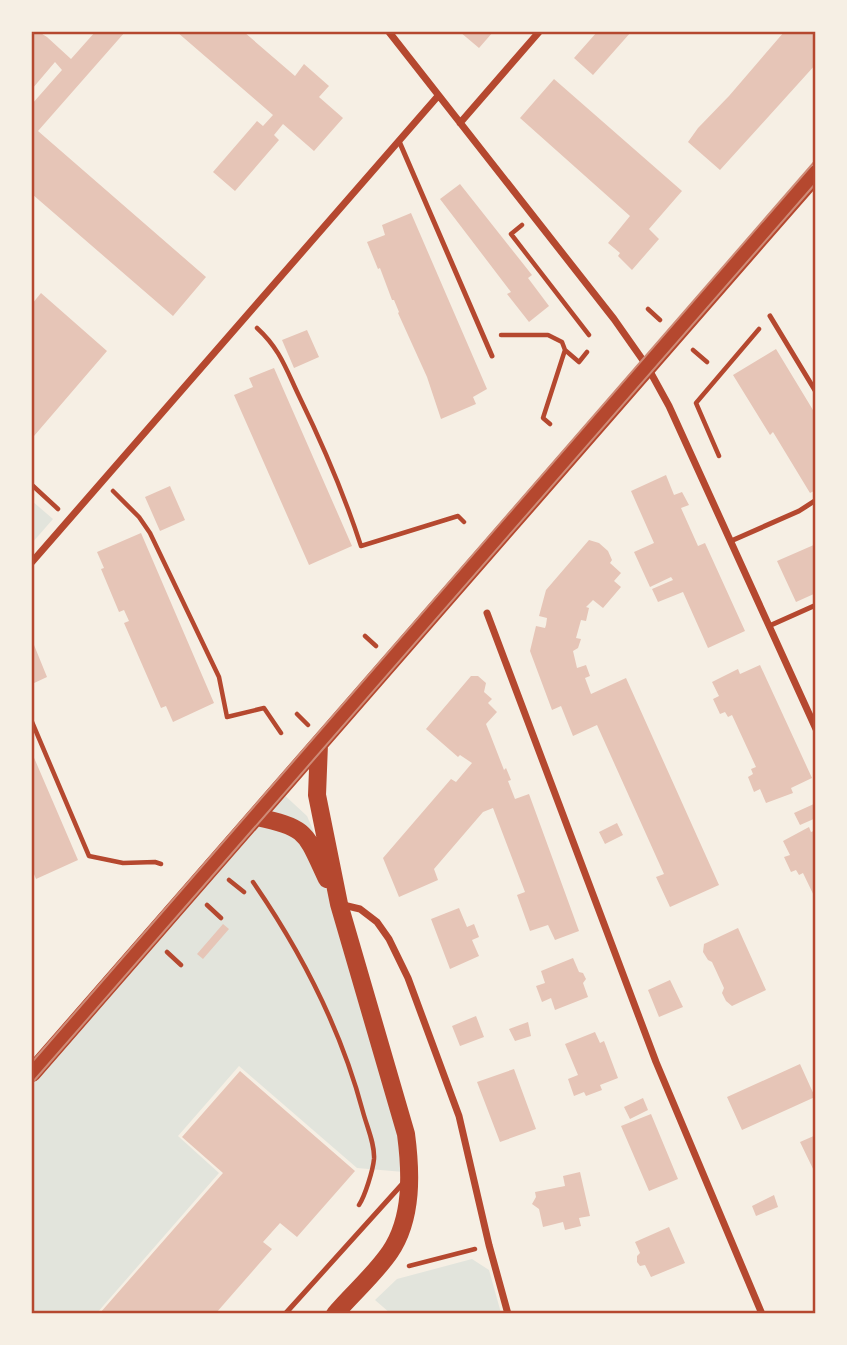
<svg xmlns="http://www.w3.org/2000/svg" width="847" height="1345" viewBox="0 0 847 1345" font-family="'Public Sans',sans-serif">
<rect width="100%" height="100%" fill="#f6efe4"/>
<path fill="#e2e4dc" d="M 32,501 L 53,519 L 32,543 Z
M 280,791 L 307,816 L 313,830 L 340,913 L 400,1139 L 404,1172 L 357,1168 L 239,1066 L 178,1136 L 219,1173 L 97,1313 L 32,1314 L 32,1078 Z
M 472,1259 L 489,1270 L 501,1313 L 390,1313 L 375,1300 L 397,1279 Z"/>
<path fill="#e6c5b7" d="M 32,32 L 39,32 L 47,37 L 71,59 L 95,32 L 125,32 L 38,131 L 206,277 L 173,316 L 32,194 L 32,104 L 62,70 L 55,62 L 32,89 Z
M 177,32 L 244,32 L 295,76 L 304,64 L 329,86 L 319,97 L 343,118 L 314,151 L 283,124 L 274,135 L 279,140 L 235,191 L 213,172 L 257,121 L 263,126 L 273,115 Z
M 460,32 L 493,32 L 479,48 Z
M 597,32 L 631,32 L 593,75 L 574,58 Z
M 784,32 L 816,32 L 816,64 L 720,170 L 688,142 L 698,128 L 729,96 Z
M 554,79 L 682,191 L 649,229 L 659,239 L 632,270 L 618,256 L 620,253 L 608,243 L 630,216 L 520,118 Z
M 460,184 L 532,275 L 528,278 L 549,306 L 529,322 L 507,294 L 511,292 L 440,199 Z
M 411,213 L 487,389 L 473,397 L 476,404 L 441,419 L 427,377 L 398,313 L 399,312 L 394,300 L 392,300 L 380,268 L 378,269 L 367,242 L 385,235 L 382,225 Z
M 41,293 L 107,351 L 34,436 L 32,434 L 32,304 Z
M 307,330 L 319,357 L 294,368 L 282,340 Z
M 776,349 L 816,415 L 816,490 L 810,493 L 773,432 L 770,435 L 733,375 Z
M 274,368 L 352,546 L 309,565 L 234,395 L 253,387 L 249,378 Z
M 666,475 L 674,495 L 682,492 L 689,505 L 681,508 L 698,546 L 705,543 L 745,631 L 708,648 L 683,592 L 658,602 L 652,589 L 673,580 L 671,577 L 650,587 L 634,552 L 654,543 L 631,491 Z
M 170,486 L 185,520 L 160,531 L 145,497 Z
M 141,533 L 214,703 L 173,722 L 166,706 L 161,708 L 124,623 L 129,621 L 124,610 L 119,612 L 101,569 L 104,568 L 97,552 Z
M 589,540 L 599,543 L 608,551 L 612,560 L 610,563 L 621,573 L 614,581 L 621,587 L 603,608 L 593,600 L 586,607 L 589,608 L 586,621 L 581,620 L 576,638 L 581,639 L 578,648 L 573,651 L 577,668 L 586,665 L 590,676 L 585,678 L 591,694 L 626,678 L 719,885 L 670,907 L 656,877 L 664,874 L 597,725 L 573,736 L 561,706 L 552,710 L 530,651 L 536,626 L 545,628 L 546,625 L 547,618 L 539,616 L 546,590 Z
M 816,544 L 816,593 L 796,602 L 777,561 Z
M 32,640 L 47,677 L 32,684 Z
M 760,665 L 812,778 L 791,788 L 793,793 L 766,803 L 760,789 L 754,792 L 748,777 L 753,774 L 751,769 L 756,767 L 732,715 L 728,717 L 725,712 L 720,714 L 713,699 L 719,696 L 712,682 L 738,669 L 740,674 Z
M 471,676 L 478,676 L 486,683 L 484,692 L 492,699 L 488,703 L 497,712 L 486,724 L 490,734 L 504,770 L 506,768 L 511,780 L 508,781 L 515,799 L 529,794 L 579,931 L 555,940 L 548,925 L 530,931 L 517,895 L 525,892 L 493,808 L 483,812 L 434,869 L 438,880 L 399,897 L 383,858 L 451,779 L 456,782 L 472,763 L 460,755 L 458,757 L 426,729 Z
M 32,753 L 78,860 L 36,879 L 32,869 Z
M 816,803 L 816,818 L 800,825 L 794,813 Z
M 617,823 L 623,835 L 605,844 L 599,832 Z
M 809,827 L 811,832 L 816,830 L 816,900 L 803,873 L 799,875 L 796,870 L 791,872 L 784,857 L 790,855 L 783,841 Z
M 459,908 L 467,927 L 474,924 L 479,937 L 472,940 L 479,956 L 450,969 L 431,919 Z
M 223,924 L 229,929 L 203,959 L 197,954 Z
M 738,928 L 766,990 L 732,1006 L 726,1001 L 722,993 L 724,988 L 712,962 L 708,960 L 703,952 L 704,944 Z
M 573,958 L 579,972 L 583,973 L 586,979 L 583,983 L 588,997 L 555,1010 L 551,998 L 542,1002 L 536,986 L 545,983 L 541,971 Z
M 670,980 L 683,1007 L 659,1017 L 648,990 Z
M 476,1016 L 484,1037 L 460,1046 L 452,1026 Z
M 528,1022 L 531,1036 L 515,1041 L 509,1029 Z
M 595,1032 L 600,1043 L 604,1041 L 618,1078 L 600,1085 L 602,1090 L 586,1096 L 584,1092 L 574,1096 L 568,1079 L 578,1075 L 565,1044 Z
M 800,1064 L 815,1097 L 742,1130 L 727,1097 Z
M 514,1069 L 536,1129 L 500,1142 L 477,1082 Z
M 240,1071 L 355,1171 L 297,1237 L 280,1223 L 263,1242 L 272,1249 L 216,1313 L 100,1313 L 223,1173 L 182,1137 Z
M 643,1098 L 648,1110 L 630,1119 L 624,1107 Z
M 651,1114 L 678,1179 L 649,1191 L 621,1126 Z
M 816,1135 L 816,1175 L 800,1142 Z
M 580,1172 L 590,1216 L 579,1218 L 581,1226 L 565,1230 L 563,1222 L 543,1227 L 539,1209 L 532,1204 L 536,1197 L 535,1192 L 565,1186 L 563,1176 Z
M 774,1195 L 778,1207 L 756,1216 L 752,1206 Z
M 669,1227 L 685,1263 L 651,1277 L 645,1265 L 640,1266 L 637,1262 L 637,1256 L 640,1253 L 635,1242 Z"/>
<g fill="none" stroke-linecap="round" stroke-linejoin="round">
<path stroke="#b5482f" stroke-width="4.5" d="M 522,225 L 511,234 L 589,335
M 648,309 L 660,320
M 257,328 C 280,349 286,369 299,396 C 323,445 344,494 361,546 L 458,516 L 464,522
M 501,335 L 548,335 L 562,342 L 565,350 L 543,418 L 550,424
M 565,350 L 579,362 L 587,352
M 693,350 L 707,362
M 719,456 L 696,403 L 759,329
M 32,485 L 58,509
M 113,491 L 139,517 L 150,533 L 219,677 L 227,717 L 264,708 L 281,733
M 365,636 L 376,646
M 297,714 L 308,725
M 32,722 L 89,856 L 123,863 L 155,862 L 161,864
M 229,880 L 244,892
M 253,882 C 302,953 341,1029 363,1112 C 367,1127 375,1144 374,1159 C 373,1170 365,1196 359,1205
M 207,905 L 221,918
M 167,952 L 181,965
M 409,1266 L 475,1249"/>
<path stroke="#b5482f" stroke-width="5" d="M 399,141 L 492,356
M 770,316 L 816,392
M 731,541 L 799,511 L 816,500
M 769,626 L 816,605
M 285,1314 L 405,1181"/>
<path stroke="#b5482f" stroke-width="7" d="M 389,32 L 614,319 L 647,366 L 669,406 L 816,729
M 460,123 L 539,32
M 32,562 L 438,96
M 487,613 L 656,1062 L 762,1314
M 339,904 L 360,909 L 377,922 L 389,939 L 408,978 L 459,1116 L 489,1245 L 508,1314"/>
<path stroke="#b5482f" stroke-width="18" d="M 319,744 L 317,795 L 339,904 L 406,1134 C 411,1172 413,1218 390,1252 C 375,1274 353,1293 335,1314
M 256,817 C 308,828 305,832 327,879
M 32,1073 L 816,174"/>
<path stroke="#cf8b77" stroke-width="2" d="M 32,1062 L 816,160
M 32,1083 L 816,183"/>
</g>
<rect width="847" height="1345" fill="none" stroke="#f6efe4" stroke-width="66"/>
<rect x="33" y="33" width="781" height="1279" fill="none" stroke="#b5482f" stroke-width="2.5"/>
</svg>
